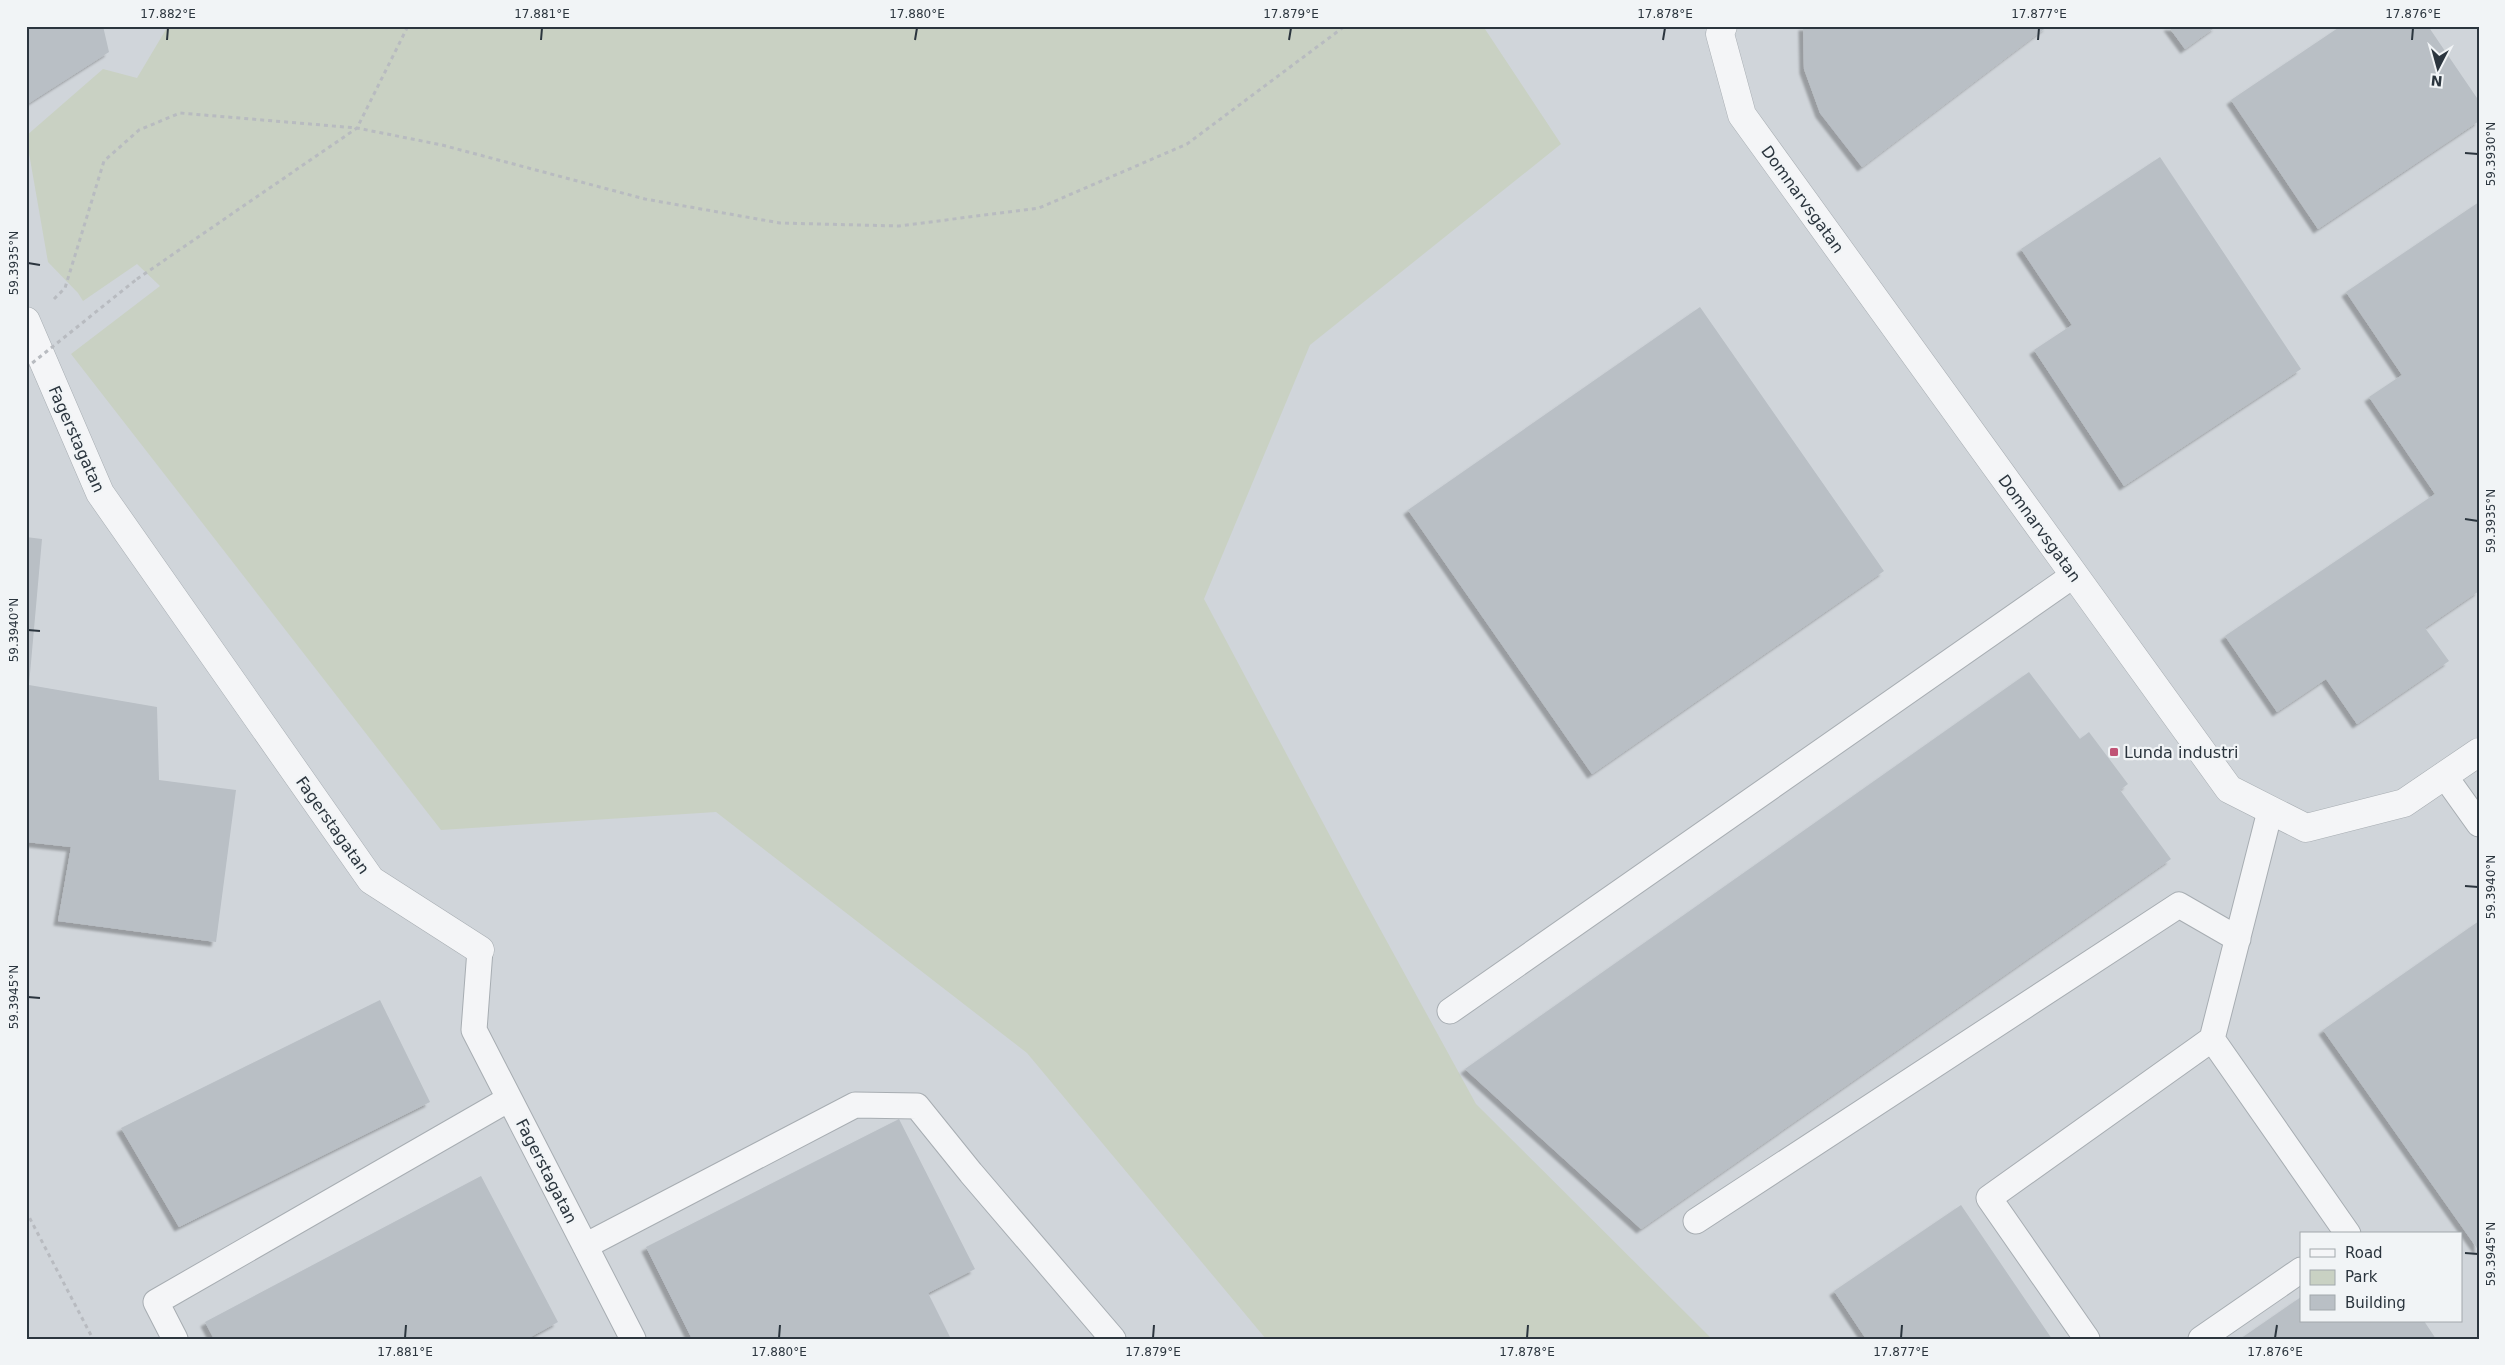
<svg xmlns="http://www.w3.org/2000/svg" width="2505" height="1365" viewBox="0 0 2505 1365" font-family="'DejaVu Sans',sans-serif">
<defs>
<filter id="shadow"><feDropShadow dx="-4.5" dy="4.5" stdDeviation="1" flood-color="#0004"/></filter>
</defs>
<rect width="100%" height="100%" fill="#e1e5e8"/>
<path fill="#d0d5da" fill-rule="evenodd" d="M 26,26 L 2479,26 L 2479,1339 L 26,1339 ZM 2301,1234 L 2461,1234 L 2461,1321 L 2301,1321 Z"/>
<path fill="#c9d1c3" d="M 168,26 L 1483,26 L 1561,144 L 1310,345 L 1204,599 L 1362,896 L 1476,1104 L 1712,1339 L 1266,1339 L 1027,1053 L 716,812 L 441,830 L 71,354 L 160,286 L 137,264 L 83,301 L 78,293 L 48,262 L 26,136 L 103,69 L 137,78 Z"/>
<path fill="#b9bfc5" filter="url(#shadow)" d="M 26,26 L 103,26 L 109,52 L 26,105 Z
M 1803,26 L 2048,26 L 1862,167 L 1820,113 L 1804,69 Z
M 2168,26 L 2217,26 L 2185,49 Z
M 2341,26 L 2428,26 L 2479,101 L 2479,121 L 2318,229 L 2231,100 Z
M 2160,157 L 2301,369 L 2124,486 L 2034,350 L 2072,325 L 2021,249 Z
M 2479,202 L 2479,591 L 2425,628 L 2449,661 L 2357,724 L 2326,679 L 2277,712 L 2225,636 L 2435,494 L 2369,397 L 2402,375 L 2346,292 Z
M 1700,307 L 1884,571 L 1592,774 L 1408,510 Z
M 26,537 L 42,539 L 29,685 L 157,707 L 159,780 L 236,790 L 216,942 L 58,921 L 71,847 L 26,842 Z
M 2029,672 L 2080,739 L 2089,732 L 2128,784 L 2120,790 L 2171,859 L 1641,1229 L 1465,1069 Z
M 2479,921 L 2479,1251 L 2323,1030 Z
M 380,1000 L 430,1102 L 179,1227 L 121,1128 Z
M 899,1119 L 975,1269 L 928,1293 L 951,1339 L 692,1339 L 646,1247 Z
M 481,1176 L 558,1322 L 527,1339 L 214,1339 L 205,1322 Z
M 1961,1205 L 2052,1339 L 1866,1339 L 1834,1291 Z
M 2301,1297 L 2301,1321 L 2424,1321 L 2436,1339 L 2240,1339 Z"/>
<g fill="none" stroke-linecap="round" stroke-linejoin="round">
<g stroke="#a7adb2" stroke-width="27">
<path id="lane" d="M 2444,775 L 2479,824
M 480,950 L 474,1030 L 633,1339
M 1450,1011 L 2074,575
M 2212,1039 L 2348,1234
M 1696,1221 L 2179,905 L 2238,939
M 585,1246 L 855,1105 L 917,1106 L 971,1173 L 1113,1339
M 175,1339 L 156,1302 L 509,1099
M 2087,1339 L 1989,1198 L 2212,1039 L 2270,811
M 2201,1339 L 2301,1270"/>
</g>
<g stroke="#a7adb2" stroke-width="29">
<path id="street" d="M 1723,26 L 1720,34 L 1742,115 L 2229,789 L 2306,828 L 2404,803 L 2479,752
M 26,321 L 100,493 L 371,880 L 480,950"/>
</g>
<path stroke="#b8bbc0" stroke-width="3" stroke-dasharray="4 4" stroke-linecap="butt" d="M 137,279 L 357,128 L 408,26
M 54,299 L 65,288 L 104,161 L 139,130 L 180,113 L 357,128 L 442,145 L 645,199 L 780,223 L 899,226 L 1039,208 L 1187,144 L 1345,26
M 26,1211 L 93,1339"/>
<use href="#lane" stroke="#f4f5f7" stroke-width="25"/>
<use href="#street" stroke="#f4f5f7" stroke-width="28"/>
<path stroke="#b8bbc0" stroke-width="3" stroke-dasharray="4 4" stroke-linecap="butt" d="M 26,368 L 137,279"/>
</g>
<path fill="none" stroke="#2b353e" stroke-width="2" d="M 167,40 L 168,28M 541,40 L 542,28M 915,40 L 917,28M 1289,40 L 1291,28M 1663,40 L 1665,28M 2038,40 L 2039,28M 2412,40 L 2413,28M 2465,153 L 2478,154M 28,263 L 40,265M 2465,519 L 2478,521M 28,630 L 40,631M 2465,886 L 2478,887M 28,997 L 40,998M 2465,1253 L 2478,1254M 405,1338 L 406,1325M 779,1338 L 780,1325M 1153,1338 L 1154,1325M 1527,1338 L 1528,1325M 1901,1338 L 1902,1325M 2275,1338 L 2277,1325"/>
<rect fill="#c05375" stroke="#f1f4f6" stroke-width="2" x="2109" y="747" width="10" height="10" rx="2.5"/>
<g text-anchor="middle" stroke-width="4.5" stroke-linejoin="round" paint-order="stroke">
<g font-size="16" fill="#2b353e" stroke="#f1f4f6">
<text transform="translate(1803 199) rotate(54)" y="6">Domnarvsgatan</text>
<text transform="translate(77 439) rotate(66)" y="6">Fagerstagatan</text>
<text transform="translate(2040 528) rotate(54)" y="6">Domnarvsgatan</text>
<text transform="translate(333 825) rotate(55)" y="6">Fagerstagatan</text>
<text transform="translate(547 1171) rotate(63)" y="6">Fagerstagatan</text>
</g>
<g font-size="16" fill="#2b353e" stroke="#f1f4f6" text-anchor="start">
<text x="2124" y="758">Lunda industri</text>
</g>
</g>
<rect width="2505" height="1365" fill="none" stroke="#f1f4f6" stroke-width="55"/>
<rect x="2300" y="1232" width="162" height="90" fill="#f1f4f6" stroke="#a2a8ac"/>
<rect x="2310" y="1249" width="25" height="8" fill="#f4f5f7" stroke="#a2a8ac"/>
<text x="2345" y="1258" font-size="15" fill="#2b353e">Road</text>
<rect x="2310" y="1270" width="25" height="15" fill="#c9d1c3" stroke="#a2a8ac"/>
<text x="2345" y="1282" font-size="15" fill="#2b353e">Park</text>
<rect x="2310" y="1295" width="25" height="15" fill="#b9bfc5" stroke="#a2a8ac"/>
<text x="2345" y="1308" font-size="15" fill="#2b353e">Building</text>
<g transform="translate(2438 68) rotate(186)" stroke="#f1f4f6" stroke-width="4" paint-order="stroke">
<path d="M0-4L9 19L0 12L-9 19Z" fill="#2b353e"/>
<text y="-8" font-size="14" font-weight="bold" text-anchor="middle" fill="#2b353e">N</text>
</g>
<rect x="28" y="28" width="2450" height="1310" fill="none" stroke="#2b353e" stroke-width="2"/>
<g font-size="12" text-anchor="middle" fill="#2b353e">
<text x="168" y="18">17.882°E</text>
<text x="542" y="18">17.881°E</text>
<text x="917" y="18">17.880°E</text>
<text x="1291" y="18">17.879°E</text>
<text x="1665" y="18">17.878°E</text>
<text x="2039" y="18">17.877°E</text>
<text x="2413" y="18">17.876°E</text>
<text transform="translate(2491 154) rotate(-90)" y="4">59.3930°N</text>
<text transform="translate(14 263) rotate(-90)" y="4">59.3935°N</text>
<text transform="translate(2491 521) rotate(-90)" y="4">59.3935°N</text>
<text transform="translate(14 630) rotate(-90)" y="4">59.3940°N</text>
<text transform="translate(2491 887) rotate(-90)" y="4">59.3940°N</text>
<text transform="translate(14 997) rotate(-90)" y="4">59.3945°N</text>
<text transform="translate(2491 1254) rotate(-90)" y="4">59.3945°N</text>
<text x="405" y="1356">17.881°E</text>
<text x="779" y="1356">17.880°E</text>
<text x="1153" y="1356">17.879°E</text>
<text x="1527" y="1356">17.878°E</text>
<text x="1901" y="1356">17.877°E</text>
<text x="2275" y="1356">17.876°E</text>
</g>
</svg>
